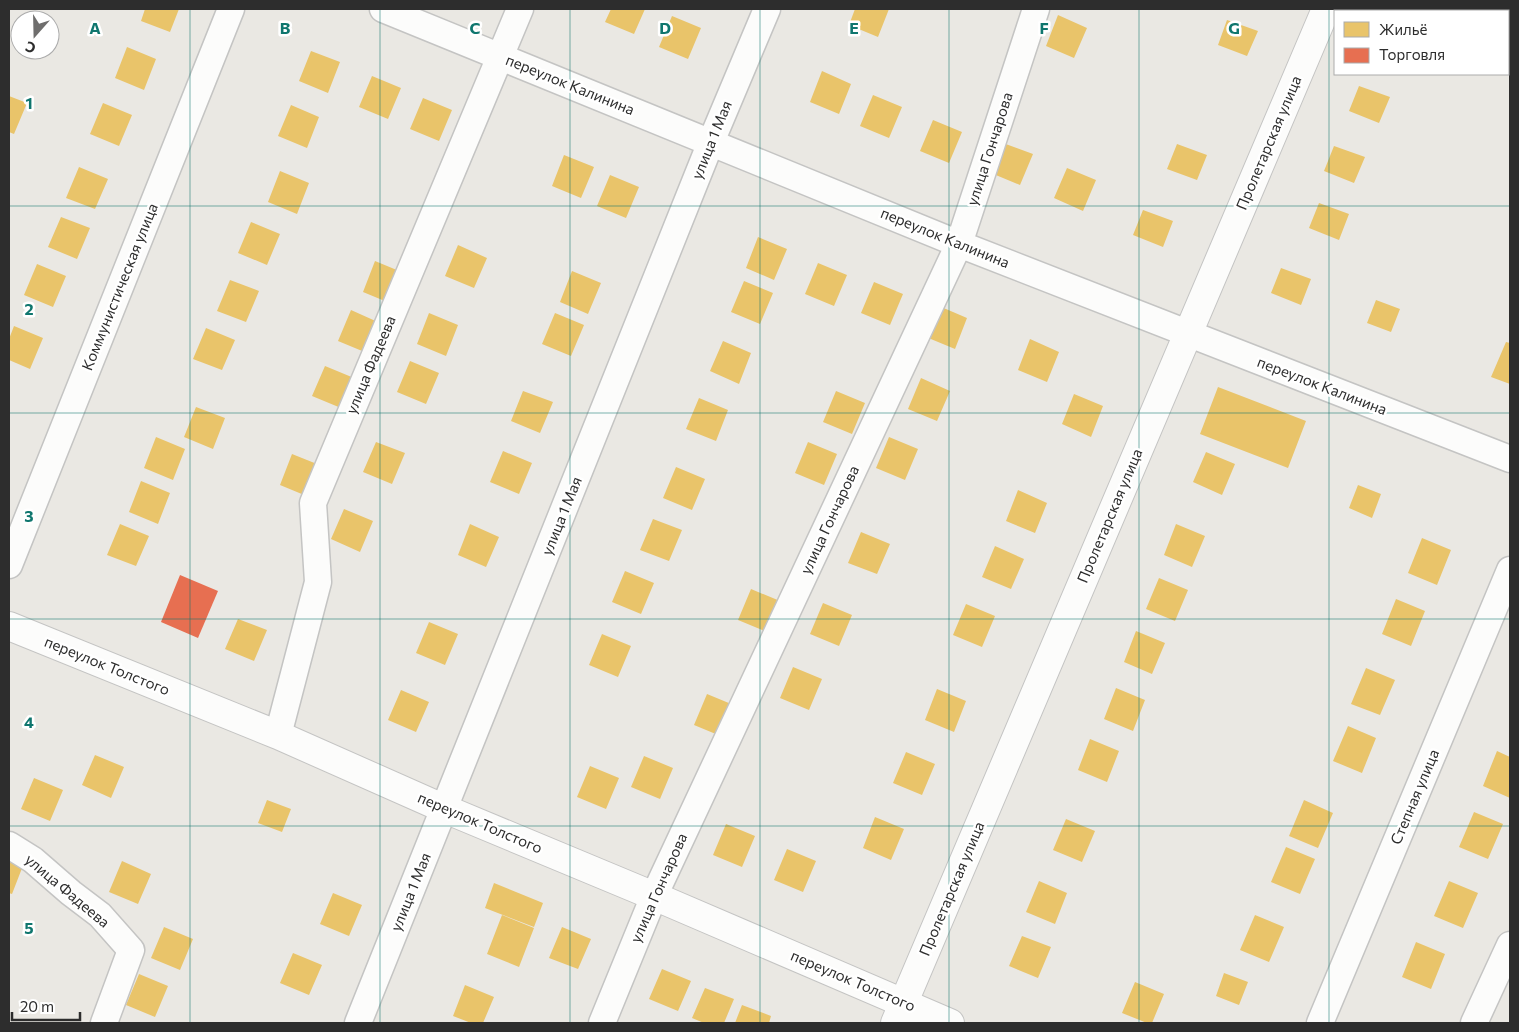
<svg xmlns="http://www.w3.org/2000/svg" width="1519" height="1032" viewBox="0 0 1519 1032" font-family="Commissioner,sans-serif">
<rect width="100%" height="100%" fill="#eae8e3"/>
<path fill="#e9c46a" d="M 145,9 L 179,9 L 170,32 L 141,21 Z
M 611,9 L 645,9 L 634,34 L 605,22 Z
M 855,9 L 889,9 L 878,37 L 849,25 Z
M 1058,15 L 1087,28 L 1074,58 L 1046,46 Z
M 672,16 L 701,28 L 688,59 L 659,47 Z
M 1227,20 L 1258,31 L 1247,56 L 1218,45 Z
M 127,47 L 156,59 L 144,90 L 115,78 Z
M 311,51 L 340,62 L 328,93 L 299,81 Z
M 822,71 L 851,84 L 839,114 L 810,102 Z
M 372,76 L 401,88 L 388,119 L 359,107 Z
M 1359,86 L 1390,97 L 1379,123 L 1349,111 Z
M 873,95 L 902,107 L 889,138 L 860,126 Z
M 9,96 L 27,103 L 14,134 L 9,132 Z
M 423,98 L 452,110 L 439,141 L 410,129 Z
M 103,103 L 132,115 L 119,146 L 90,134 Z
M 291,105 L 319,117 L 307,148 L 278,136 Z
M 933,120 L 962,132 L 949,163 L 920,151 Z
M 1003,143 L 1033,154 L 1020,185 L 991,173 Z
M 1177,144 L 1207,155 L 1197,180 L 1167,169 Z
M 1334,146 L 1365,157 L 1354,183 L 1324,171 Z
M 564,155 L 594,167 L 581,198 L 552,186 Z
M 79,167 L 108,179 L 95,209 L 66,198 Z
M 1067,168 L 1096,180 L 1083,211 L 1054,198 Z
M 280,171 L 309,183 L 297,214 L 268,202 Z
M 610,175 L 639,187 L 626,218 L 597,206 Z
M 1319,203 L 1349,214 L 1339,240 L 1309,228 Z
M 1143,210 L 1173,221 L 1163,247 L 1133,235 Z
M 61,217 L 90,228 L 77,259 L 48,247 Z
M 251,222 L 280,234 L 267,265 L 238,253 Z
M 758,237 L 787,249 L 774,280 L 746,268 Z
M 458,245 L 487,258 L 474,288 L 445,276 Z
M 375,261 L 404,273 L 392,304 L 363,292 Z
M 818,263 L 847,275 L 834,306 L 805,294 Z
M 37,264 L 66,276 L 53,307 L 24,295 Z
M 1281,268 L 1311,279 L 1301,305 L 1271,293 Z
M 572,271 L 601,283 L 588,314 L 560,302 Z
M 230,280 L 259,291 L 246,322 L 217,311 Z
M 744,281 L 773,293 L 760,324 L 731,312 Z
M 874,282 L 903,294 L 890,325 L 861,313 Z
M 1376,300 L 1400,309 L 1391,332 L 1367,323 Z
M 939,306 L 967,318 L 955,349 L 926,337 Z
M 351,310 L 380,323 L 367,353 L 338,341 Z
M 429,313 L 458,325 L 446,356 L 417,344 Z
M 555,313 L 584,325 L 571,356 L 542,344 Z
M 14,326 L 43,338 L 30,369 L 9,360 L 9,339 Z
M 206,328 L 235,340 L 222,370 L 193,359 Z
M 1030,339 L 1059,352 L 1047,382 L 1018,370 Z
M 723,341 L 751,353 L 739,384 L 710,371 Z
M 1506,342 L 1510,343 L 1510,384 L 1491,377 Z
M 410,361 L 439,373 L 426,404 L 397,392 Z
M 325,366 L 354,378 L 341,408 L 312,396 Z
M 921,378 L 950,391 L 937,421 L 908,409 Z
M 1218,387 L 1306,421 L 1288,468 L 1200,434 Z
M 523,391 L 553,402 L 540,433 L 511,421 Z
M 836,391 L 865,403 L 852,434 L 823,422 Z
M 1074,394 L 1103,406 L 1091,437 L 1062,424 Z
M 699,398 L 728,410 L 716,441 L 686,429 Z
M 196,407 L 225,418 L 213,449 L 184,437 Z
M 156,437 L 185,449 L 173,480 L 144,468 Z
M 889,437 L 918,449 L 905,480 L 876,468 Z
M 376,442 L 405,453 L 392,484 L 363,472 Z
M 808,442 L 837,454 L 824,485 L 795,473 Z
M 503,451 L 532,463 L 519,494 L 490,482 Z
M 1206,452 L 1235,464 L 1222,495 L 1193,482 Z
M 292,454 L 322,466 L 309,497 L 280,485 Z
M 676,467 L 705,479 L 692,510 L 663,498 Z
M 141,481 L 170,493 L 158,524 L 129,512 Z
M 1358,485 L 1381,494 L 1372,518 L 1349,508 Z
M 1018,490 L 1047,503 L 1035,533 L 1006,521 Z
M 344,509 L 373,521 L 360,552 L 331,539 Z
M 653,519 L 682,530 L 669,561 L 640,550 Z
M 120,524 L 149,536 L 136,566 L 107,555 Z
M 470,524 L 499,537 L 486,567 L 458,555 Z
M 1176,524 L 1205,536 L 1192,567 L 1164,555 Z
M 861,532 L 890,544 L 877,574 L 848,563 Z
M 1422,538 L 1451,550 L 1437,585 L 1408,573 Z
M 995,546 L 1024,559 L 1011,589 L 982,577 Z
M 625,571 L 654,583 L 641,614 L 612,602 Z
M 1159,578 L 1188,590 L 1175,621 L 1146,609 Z
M 751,589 L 780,601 L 767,632 L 738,620 Z
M 1396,599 L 1425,611 L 1411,646 L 1382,634 Z
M 823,603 L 852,615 L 839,646 L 810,634 Z
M 966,604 L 995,616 L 982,647 L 953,635 Z
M 238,619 L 267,630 L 254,661 L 225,649 Z
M 429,622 L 458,634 L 445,665 L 416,653 Z
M 1136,631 L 1165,643 L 1152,674 L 1124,662 Z
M 602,634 L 631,646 L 618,677 L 589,665 Z
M 793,667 L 822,679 L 809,710 L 780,698 Z
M 1366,668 L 1395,680 L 1380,715 L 1351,704 Z
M 1116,688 L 1145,700 L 1133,731 L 1104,719 Z
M 937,689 L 966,701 L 954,732 L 925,720 Z
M 401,690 L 429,702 L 416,732 L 388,720 Z
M 707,694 L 736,706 L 723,737 L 694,725 Z
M 1348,726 L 1376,738 L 1362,773 L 1333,761 Z
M 1090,739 L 1119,751 L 1107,782 L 1078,770 Z
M 1497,751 L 1510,757 L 1510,798 L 1483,786 Z
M 906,752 L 935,764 L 922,795 L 893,783 Z
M 95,755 L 124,767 L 111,798 L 82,785 Z
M 644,756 L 673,768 L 660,799 L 631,787 Z
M 590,766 L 619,778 L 606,809 L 577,797 Z
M 34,778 L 63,790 L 50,821 L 21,809 Z
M 267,800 L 291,809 L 282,832 L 258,823 Z
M 1304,800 L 1333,813 L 1318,848 L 1289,836 Z
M 1474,812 L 1503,824 L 1488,859 L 1459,847 Z
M 875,817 L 904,829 L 891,860 L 863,848 Z
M 1066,819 L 1095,831 L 1082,862 L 1053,850 Z
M 726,824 L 755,836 L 742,867 L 713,855 Z
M 1286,847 L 1315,859 L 1300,894 L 1271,882 Z
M 787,849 L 816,861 L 803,892 L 774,880 Z
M 9,857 L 24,863 L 12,894 L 9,893 Z
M 122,861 L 151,874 L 138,904 L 109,892 Z
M 1039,881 L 1067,893 L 1055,924 L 1026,912 Z
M 1449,881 L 1478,893 L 1463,928 L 1434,916 Z
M 494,883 L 543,903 L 534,927 L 485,908 Z
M 333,893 L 362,905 L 349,936 L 320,924 Z
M 502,915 L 534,928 L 519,967 L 487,954 Z
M 1255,915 L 1284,927 L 1269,962 L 1240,950 Z
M 164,927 L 193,939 L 180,970 L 151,958 Z
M 562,927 L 591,939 L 578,969 L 549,958 Z
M 1022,936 L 1051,947 L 1038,978 L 1009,966 Z
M 1416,942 L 1445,954 L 1431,989 L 1402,977 Z
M 293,953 L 322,965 L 309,995 L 280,983 Z
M 662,969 L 691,981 L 678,1011 L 649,999 Z
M 1224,973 L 1248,982 L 1239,1005 L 1216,996 Z
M 139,974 L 168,986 L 155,1017 L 126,1005 Z
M 1135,982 L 1164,994 L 1152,1023 L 1147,1023 L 1122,1013 Z
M 465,985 L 494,997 L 483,1023 L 471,1023 L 453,1016 Z
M 705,988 L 734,999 L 724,1023 L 704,1023 L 692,1018 Z
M 742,1005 L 771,1016 L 769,1023 L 735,1023 Z"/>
<path fill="#e76f51" d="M 180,575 L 218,591 L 198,638 L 161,622 Z"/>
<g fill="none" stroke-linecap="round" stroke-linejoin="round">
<g stroke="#c4c4c3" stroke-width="29">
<path id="street" d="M 383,9 L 959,244 L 1510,459
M 9,565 L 231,9
M 278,735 L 318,582 L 313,503 L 520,9
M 9,845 L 33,860 L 71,893 L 100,915 L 131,950 L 104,1023
M 358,1023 L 711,142 L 767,9
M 602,1023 L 654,896 L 959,244 L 1036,9
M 1320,1023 L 1510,570
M 1474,1023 L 1510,945"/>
</g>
<g stroke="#c4c4c3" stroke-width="30">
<path id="secondary" d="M 9,626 L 278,735 L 445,809 L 654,896 L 950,1023
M 895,1023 L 1326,9"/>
</g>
<use href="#street" stroke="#fcfcfb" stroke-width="26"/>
<use href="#secondary" stroke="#fcfcfb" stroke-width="28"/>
</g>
<path fill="none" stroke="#0f766e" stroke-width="1" stroke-opacity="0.55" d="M 190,9 L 190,1023M 380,9 L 380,1023M 570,9 L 570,1023M 760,9 L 760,1023M 949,9 L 949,1023M 1139,9 L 1139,1023M 1329,9 L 1329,1023M 9,206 L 1510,206M 9,413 L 1510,413M 9,619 L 1510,619M 9,826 L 1510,826"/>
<g text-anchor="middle" stroke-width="5" stroke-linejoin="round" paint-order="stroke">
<g font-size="15" fill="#2d2d2d" stroke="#fff">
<text transform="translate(570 85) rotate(22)" y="5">переулок Калинина</text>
<text transform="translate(712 140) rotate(-68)" y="5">улица 1 Мая</text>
<text transform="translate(1269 143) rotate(-67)" y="5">Пролетарская улица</text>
<text transform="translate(990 149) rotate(-72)" y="5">улица Гончарова</text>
<text transform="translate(945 238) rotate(22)" y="5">переулок Калинина</text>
<text transform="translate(120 287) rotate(-68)" y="5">Коммунистическая улица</text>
<text transform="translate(371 365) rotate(-67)" y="5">улица Фадеева</text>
<text transform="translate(1322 386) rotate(21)" y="5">переулок Калинина</text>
<text transform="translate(562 516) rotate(-68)" y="5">улица 1 Мая</text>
<text transform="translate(1110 516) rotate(-67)" y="5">Пролетарская улица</text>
<text transform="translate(830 520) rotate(-65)" y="5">улица Гончарова</text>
<text transform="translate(107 666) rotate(22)" y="5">переулок Толстого</text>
<text transform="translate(1415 797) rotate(-67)" y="5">Степная улица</text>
<text transform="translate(480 823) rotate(23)" y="5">переулок Толстого</text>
<text transform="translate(659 888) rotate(-66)" y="5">улица Гончарова</text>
<text transform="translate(952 889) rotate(-67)" y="5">Пролетарская улица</text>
<text transform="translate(67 891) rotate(40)" y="5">улица Фадеева</text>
<text transform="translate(411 892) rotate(-68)" y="5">улица 1 Мая</text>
<text transform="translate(853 981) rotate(23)" y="5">переулок Толстого</text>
</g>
</g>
<g font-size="16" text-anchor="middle" font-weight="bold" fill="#0f766e" stroke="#fff" stroke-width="5" stroke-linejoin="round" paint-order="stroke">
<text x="95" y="34">A</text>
<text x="285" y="34">B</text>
<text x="475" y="34">C</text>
<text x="665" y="34">D</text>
<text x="854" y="34">E</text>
<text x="1044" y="34">F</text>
<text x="1234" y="34">G</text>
<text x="29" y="109">1</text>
<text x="29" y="315">2</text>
<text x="29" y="522">3</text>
<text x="29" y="728">4</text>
<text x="29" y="934">5</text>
</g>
<rect width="1519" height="1032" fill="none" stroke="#2d2d2d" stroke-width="20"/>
<rect x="1334" y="10" width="175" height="65" fill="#ffffff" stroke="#ababab"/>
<rect x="1344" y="22" width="25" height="15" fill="#e9c46a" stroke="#ababab"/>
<text x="1379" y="35" font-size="15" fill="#2d2d2d">Жильё</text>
<rect x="1344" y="48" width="25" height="15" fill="#e76f51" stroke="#ababab"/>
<text x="1379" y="60" font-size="15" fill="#2d2d2d">Торговля</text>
<g transform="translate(35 35) rotate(200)"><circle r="24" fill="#ffffff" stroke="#ababab"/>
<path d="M0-4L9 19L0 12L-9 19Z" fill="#6f6e6d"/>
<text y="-8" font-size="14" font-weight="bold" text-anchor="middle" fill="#2d2d2d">С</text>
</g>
<path d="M12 1012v8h68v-8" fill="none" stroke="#2d2d2d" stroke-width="2.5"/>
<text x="20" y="1012" font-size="15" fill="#2d2d2d" stroke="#ffffff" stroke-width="4" paint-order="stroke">20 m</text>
</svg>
